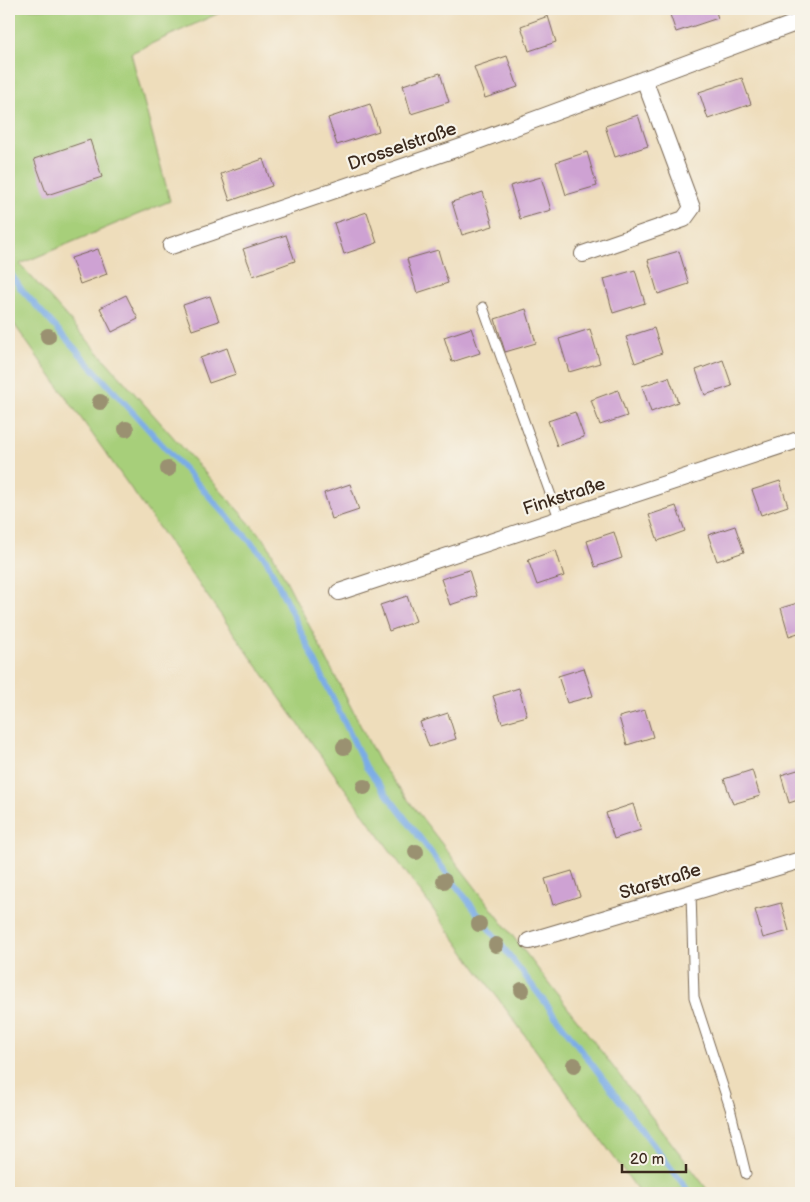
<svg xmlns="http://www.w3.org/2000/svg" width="810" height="1202" viewBox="0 0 810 1202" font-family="'Balsamiq Sans',sans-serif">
<rect width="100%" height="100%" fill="#f7f3e8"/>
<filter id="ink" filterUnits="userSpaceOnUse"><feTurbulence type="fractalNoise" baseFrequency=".02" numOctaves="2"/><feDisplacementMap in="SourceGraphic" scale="10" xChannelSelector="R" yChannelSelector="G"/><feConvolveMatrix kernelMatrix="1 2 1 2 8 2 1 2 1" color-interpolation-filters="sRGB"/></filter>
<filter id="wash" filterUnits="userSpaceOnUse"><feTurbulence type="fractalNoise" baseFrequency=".0096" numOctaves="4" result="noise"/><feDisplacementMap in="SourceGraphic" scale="20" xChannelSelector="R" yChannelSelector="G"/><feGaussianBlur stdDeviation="1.12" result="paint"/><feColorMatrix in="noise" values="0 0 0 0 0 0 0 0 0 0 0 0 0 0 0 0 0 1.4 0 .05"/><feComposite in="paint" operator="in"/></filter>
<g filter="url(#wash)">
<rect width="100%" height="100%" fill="#edb"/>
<path fill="#a7cf7a" stroke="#717c4c" d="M 9,9 L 228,9 L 131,53 L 170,201 L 20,264 L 267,543 L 379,762 L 710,1193 L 640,1193 L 319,753 L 9,317 Z"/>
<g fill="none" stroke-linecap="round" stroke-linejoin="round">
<path stroke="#7aace6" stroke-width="6" d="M 9,271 L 21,289 L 266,559 L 366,767 L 690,1193"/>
</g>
<g id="blocks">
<path fill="#cea2d3" d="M 668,9 L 715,9 L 718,18 L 676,32 Z
M 548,16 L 556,42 L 529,51 L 521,26 Z
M 507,56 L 518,87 L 485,98 L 474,67 Z
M 440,73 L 449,102 L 411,114 L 403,85 Z
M 742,78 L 751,104 L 708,119 L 699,92 Z
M 370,104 L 379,131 L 337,145 L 328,118 Z
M 638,115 L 648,146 L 615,157 L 605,126 Z
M 90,140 L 102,177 L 47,195 L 34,159 Z
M 587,152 L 597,186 L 566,195 L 556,162 Z
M 263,159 L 272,186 L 230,201 L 221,174 Z
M 541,177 L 551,210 L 520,219 L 510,186 Z
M 483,192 L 493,226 L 462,235 L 452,202 Z
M 367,212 L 377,243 L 344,254 L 334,223 Z
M 286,235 L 295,261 L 253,276 L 243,249 Z
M 98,249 L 107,274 L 80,284 L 71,258 Z
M 438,250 L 448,283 L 417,293 L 407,259 Z
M 679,251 L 689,284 L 658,294 L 648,260 Z
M 635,270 L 645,303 L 613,313 L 604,279 Z
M 126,295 L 138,319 L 112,332 L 100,308 Z
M 210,296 L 219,321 L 192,330 L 183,305 Z
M 526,309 L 536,343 L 505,352 L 495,319 Z
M 471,328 L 480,353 L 452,362 L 444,337 Z
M 654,328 L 662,353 L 635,363 L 626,337 Z
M 590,329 L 600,363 L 569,372 L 559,339 Z
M 227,348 L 236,374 L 209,383 L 200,358 Z
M 723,360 L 732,386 L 705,395 L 696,370 Z
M 669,377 L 678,402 L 651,412 L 642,386 Z
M 618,390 L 627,416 L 600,425 L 591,400 Z
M 575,412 L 584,437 L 557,446 L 548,421 Z
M 780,481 L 788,506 L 761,515 L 752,490 Z
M 350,484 L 359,510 L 332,519 L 324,493 Z
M 676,506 L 685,531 L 658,541 L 649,515 Z
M 735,526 L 744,552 L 717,561 L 708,535 Z
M 614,532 L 622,558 L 595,567 L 587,541 Z
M 556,550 L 564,576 L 537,585 L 528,560 Z
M 469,570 L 477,596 L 450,605 L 441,579 Z
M 407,596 L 416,621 L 389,631 L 380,605 Z
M 801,602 L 801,632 L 789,636 L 781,608 Z
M 584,668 L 593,696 L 567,703 L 558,676 Z
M 519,688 L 527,716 L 502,723 L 493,696 Z
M 645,710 L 653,737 L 627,745 L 619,717 Z
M 448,713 L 456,739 L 429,747 L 420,722 Z
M 801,769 L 801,799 L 789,803 L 781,775 Z
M 752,770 L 760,796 L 733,804 L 724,779 Z
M 633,804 L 641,830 L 614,839 L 606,813 Z
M 572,871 L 580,896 L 553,905 L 545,879 Z
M 781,903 L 789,931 L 763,938 L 755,910 Z"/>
</g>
</g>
<g filter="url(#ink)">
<use href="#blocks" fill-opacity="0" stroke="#7a6955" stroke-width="1"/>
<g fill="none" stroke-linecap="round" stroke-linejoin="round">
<g stroke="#7a6955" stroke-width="11">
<path id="lane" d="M 483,307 L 559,518
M 691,893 L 694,997 L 730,1108 L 746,1174"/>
</g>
<g stroke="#7a6955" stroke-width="18">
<path id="street" d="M 171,246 L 464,146 L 801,21
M 583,254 L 684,219 L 692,208 L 644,79
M 339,592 L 801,439
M 529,941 L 801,860"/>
</g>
<use href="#lane" stroke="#fff" stroke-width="9"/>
<use href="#street" stroke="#fff" stroke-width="16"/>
</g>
<g fill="#9a9171">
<circle cx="48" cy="336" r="8"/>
<circle cx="100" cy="402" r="8"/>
<circle cx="126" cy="429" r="8"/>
<circle cx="168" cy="469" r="8"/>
<circle cx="344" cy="747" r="8"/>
<circle cx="364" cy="787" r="8"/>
<circle cx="416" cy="852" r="8"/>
<circle cx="444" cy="881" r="8"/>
<circle cx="479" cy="924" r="8"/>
<circle cx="496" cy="945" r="8"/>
<circle cx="522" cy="990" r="8"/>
<circle cx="574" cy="1065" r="8"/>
</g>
</g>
<g text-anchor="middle" stroke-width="4.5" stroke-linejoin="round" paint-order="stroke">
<g font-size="18" fill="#3b2a1e" stroke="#f7f3e8">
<text transform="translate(402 146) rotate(-19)" y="6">Drosselstraße</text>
<text transform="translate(564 496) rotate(-18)" y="6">Finkstraße</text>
<text transform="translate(660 881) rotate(-17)" y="6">Starstraße</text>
</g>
</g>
<rect width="810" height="1202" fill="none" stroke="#f7f3e8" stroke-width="30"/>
<path d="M622 1164v8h64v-8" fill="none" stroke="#3b2a1e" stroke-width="2.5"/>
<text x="630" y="1164" font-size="15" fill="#3b2a1e" stroke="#f7f3e8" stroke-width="4" paint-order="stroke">20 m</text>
</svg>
